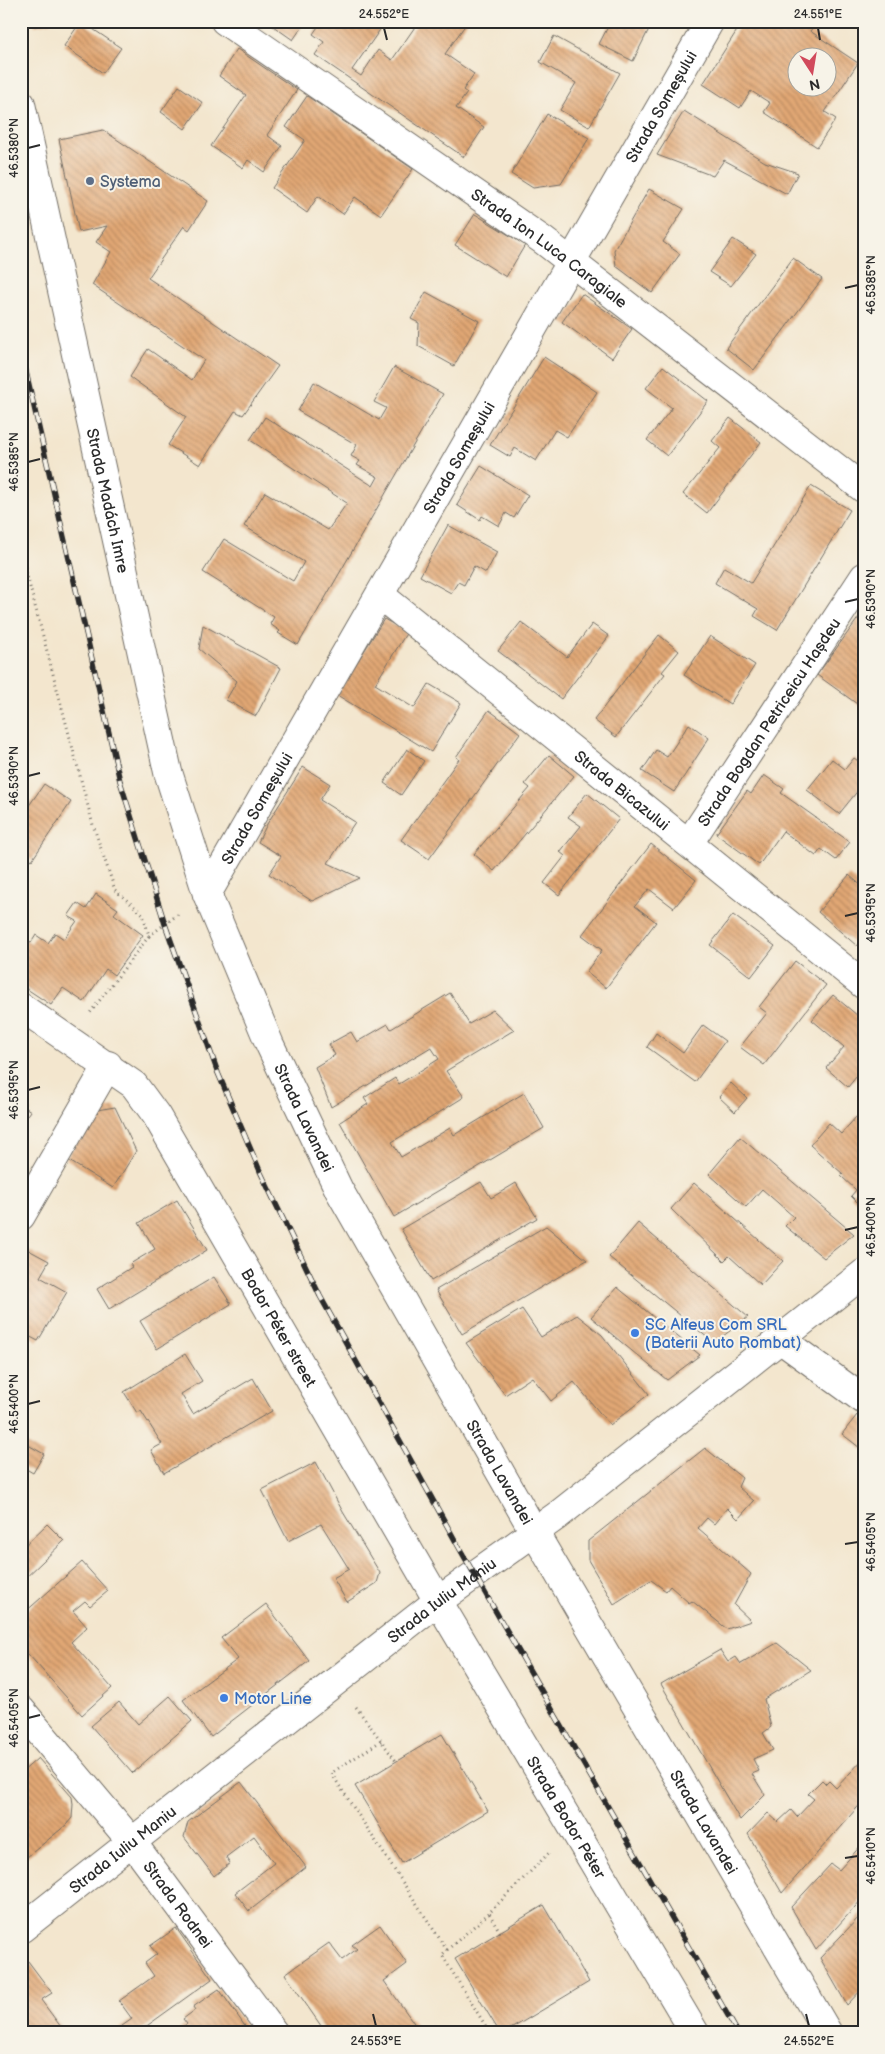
<svg xmlns="http://www.w3.org/2000/svg" width="885" height="2054" viewBox="0 0 885 2054" font-family="'Balsamiq Sans',sans-serif">
<defs>
<pattern id="building-back-hatch" width="6" height="6" patternUnits="userSpaceOnUse" patternTransform="scale(1.25)"><rect width="6" height="6" fill="#e1a774"/><path d="M-1 5l2 2M0 0l6 6M5-1l2 2" fill="none" stroke="#b7885f"/></pattern>
</defs>
<rect width="100%" height="100%" fill="#f7f3e8"/>
<filter id="ink" filterUnits="userSpaceOnUse"><feTurbulence type="fractalNoise" baseFrequency=".02" numOctaves="2"/><feDisplacementMap in="SourceGraphic" scale="10" xChannelSelector="R" yChannelSelector="G"/><feConvolveMatrix kernelMatrix="1 2 1 2 8 2 1 2 1" color-interpolation-filters="sRGB"/></filter>
<filter id="wash" filterUnits="userSpaceOnUse"><feTurbulence type="fractalNoise" baseFrequency=".0096" numOctaves="4" result="noise"/><feDisplacementMap in="SourceGraphic" scale="20" xChannelSelector="R" yChannelSelector="G"/><feGaussianBlur stdDeviation="1.12" result="paint"/><feColorMatrix in="noise" values="0 0 0 0 0 0 0 0 0 0 0 0 0 0 0 0 0 1.4 0 .05"/><feComposite in="paint" operator="in"/></filter>
<g filter="url(#wash)">
<rect width="100%" height="100%" fill="#f3e6ce"/>
<g id="blocks">
<path fill="url(#building-back-hatch)" fill-rule="evenodd" d="M 34,21 L 51,21 L 51,22 L 35,26 Z
M 81,21 L 121,48 L 103,73 L 64,46 Z
M 266,21 L 306,21 L 293,40 Z
M 322,21 L 386,21 L 352,70 L 361,76 L 378,50 L 392,60 L 419,21 L 468,21 L 445,54 L 474,74 L 463,90 L 467,93 L 456,108 L 484,127 L 464,157 L 315,55 L 324,42 L 313,34 Z
M 611,21 L 653,21 L 633,61 L 599,44 Z
M 743,21 L 807,21 L 814,26 L 810,31 L 858,63 L 825,112 L 836,119 L 817,147 L 764,112 L 770,103 L 751,91 L 740,108 L 703,84 ZM 798,58 L 828,58 L 828,88 L 798,88 Z
M 554,36 L 620,73 L 589,127 L 560,110 L 576,83 L 540,62 Z
M 237,49 L 297,90 L 267,135 L 282,146 L 264,172 L 248,160 L 243,168 L 211,146 L 246,95 L 219,76 Z
M 179,86 L 203,103 L 185,129 L 161,112 Z
M 307,96 L 413,169 L 381,215 L 355,197 L 343,214 L 318,196 L 307,213 L 272,188 L 305,140 L 286,127 Z
M 684,111 L 765,162 L 798,173 L 787,194 L 724,160 L 713,176 L 657,155 Z
M 547,114 L 589,138 L 561,184 L 533,188 L 511,174 Z
M 103,130 L 208,201 L 189,230 L 184,226 L 148,278 L 278,366 L 243,415 L 235,411 L 200,465 L 168,445 L 186,417 L 130,377 L 148,349 L 192,380 L 204,360 L 92,285 L 111,252 L 96,242 L 107,226 L 79,232 L 59,139 Z
M 649,189 L 684,209 L 663,242 L 680,254 L 652,293 L 616,266 L 614,250 Z
M 475,214 L 525,245 L 506,277 L 455,245 Z
M 733,239 L 756,254 L 731,286 L 709,272 Z
M 793,258 L 822,279 L 754,370 L 726,348 Z
M 426,292 L 479,321 L 454,366 L 418,346 L 419,323 L 411,319 Z
M 582,294 L 632,329 L 612,358 L 562,322 Z
M 544,357 L 597,392 L 567,437 L 555,430 L 536,461 L 515,448 L 510,457 L 490,445 Z
M 663,366 L 708,401 L 667,456 L 647,440 L 672,408 L 646,388 Z
M 394,367 L 443,394 L 298,645 L 278,633 L 280,631 L 270,624 L 274,617 L 203,572 L 224,539 L 293,581 L 304,562 L 244,526 L 265,492 L 328,530 L 347,503 L 250,440 L 265,417 L 373,486 L 378,477 L 357,465 L 360,461 L 351,456 L 357,445 L 298,411 L 314,382 L 379,420 L 386,408 L 374,402 Z
M 730,418 L 761,442 L 707,513 L 683,494 L 720,448 L 712,441 Z
M 481,466 L 528,495 L 514,518 L 506,513 L 499,526 L 482,516 L 480,520 L 457,505 Z
M 811,486 L 850,510 L 777,630 L 754,616 L 758,609 L 715,583 L 724,567 L 751,583 Z
M 448,525 L 497,552 L 486,573 L 474,566 L 464,585 L 458,582 L 451,593 L 420,576 Z
M 862,613 L 864,614 L 864,709 L 817,675 Z
M 384,619 L 407,632 L 375,684 L 414,708 L 429,684 L 461,703 L 431,752 L 337,695 Z
M 521,622 L 567,657 L 592,624 L 609,636 L 561,699 L 498,651 Z
M 203,625 L 281,668 L 256,716 L 226,700 L 237,681 L 199,649 Z
M 659,635 L 679,651 L 662,672 L 665,674 L 616,737 L 594,720 Z
M 710,636 L 755,665 L 730,704 L 684,675 Z
M 489,710 L 520,733 L 429,859 L 401,840 L 459,759 L 456,757 Z
M 689,724 L 709,738 L 674,792 L 642,771 L 656,750 L 667,757 Z
M 407,749 L 424,761 L 401,795 L 384,783 Z
M 549,755 L 574,776 L 494,871 L 474,854 L 530,788 L 525,784 Z
M 854,758 L 864,765 L 864,783 L 839,814 L 807,790 L 832,759 L 845,769 Z
M 303,767 L 330,784 L 320,800 L 355,822 L 328,863 L 360,878 L 312,901 L 269,874 L 281,856 L 258,842 L 267,824 Z
M 764,775 L 784,789 L 781,793 L 850,842 L 836,860 L 821,849 L 816,856 L 783,831 L 759,865 L 716,834 L 747,791 L 751,794 Z
M 44,784 L 71,802 L 32,860 L 21,853 L 21,802 L 28,807 Z
M 587,793 L 619,819 L 559,895 L 544,883 L 565,856 L 560,852 L 581,826 L 568,817 Z
M 651,844 L 696,880 L 674,908 L 649,889 L 635,906 L 656,922 L 606,988 L 586,972 L 602,950 L 582,935 Z
M 849,875 L 864,888 L 864,938 L 857,946 L 818,912 Z
M 96,894 L 118,909 L 114,914 L 143,935 L 114,975 L 106,969 L 84,1002 L 63,988 L 51,1005 L 21,985 L 21,940 L 23,938 L 31,943 L 36,935 L 48,943 L 55,933 L 64,939 L 77,921 L 68,916 L 77,903 L 86,909 Z
M 733,915 L 775,946 L 751,977 L 710,945 Z
M 795,961 L 826,985 L 764,1065 L 740,1047 L 767,1013 L 759,1007 Z
M 450,993 L 469,1024 L 493,1010 L 514,1030 L 446,1071 L 464,1097 L 392,1142 L 401,1157 L 450,1128 L 454,1135 L 524,1093 L 544,1128 L 394,1217 L 340,1122 L 368,1104 L 364,1098 L 395,1078 L 399,1084 L 439,1059 L 431,1047 L 331,1107 L 315,1067 L 335,1055 L 329,1044 L 351,1032 L 357,1042 L 388,1024 L 391,1029 Z
M 833,995 L 864,1021 L 864,1073 L 861,1071 L 848,1087 L 826,1068 L 844,1047 L 812,1020 Z
M 703,1025 L 725,1041 L 695,1082 L 647,1047 L 656,1033 L 683,1053 Z
M 731,1083 L 747,1098 L 735,1112 L 719,1097 Z
M 21,1105 L 31,1111 L 21,1125 Z
M 115,1107 L 136,1151 L 113,1188 L 66,1159 L 97,1110 Z
M 857,1116 L 864,1122 L 864,1209 L 851,1196 L 856,1190 L 841,1176 L 843,1174 L 810,1145 L 829,1123 L 841,1134 Z
M 740,1137 L 854,1234 L 824,1258 L 785,1226 L 794,1217 L 762,1189 L 746,1207 L 709,1174 Z
M 481,1182 L 491,1198 L 516,1183 L 537,1218 L 431,1281 L 401,1229 Z
M 694,1183 L 783,1261 L 761,1285 L 729,1256 L 724,1261 L 671,1209 Z
M 177,1200 L 207,1250 L 109,1309 L 97,1289 L 132,1267 L 130,1264 L 155,1249 L 139,1223 Z
M 638,1223 L 748,1317 L 714,1343 L 609,1257 Z
M 546,1226 L 587,1260 L 462,1334 L 436,1290 Z
M 23,1247 L 49,1261 L 40,1277 L 67,1292 L 38,1341 L 21,1332 L 21,1251 Z
M 214,1277 L 231,1304 L 157,1349 L 140,1321 Z
M 617,1287 L 700,1355 L 667,1380 L 591,1317 Z
M 522,1309 L 541,1337 L 577,1315 L 602,1335 L 649,1394 L 610,1425 L 574,1382 L 551,1401 L 532,1377 L 505,1395 L 466,1343 Z
M 185,1354 L 202,1381 L 181,1394 L 193,1414 L 253,1378 L 272,1411 L 164,1473 L 151,1450 L 162,1444 L 141,1411 L 137,1413 L 124,1392 Z
M 857,1415 L 864,1420 L 864,1451 L 842,1434 Z
M 21,1441 L 44,1454 L 33,1473 L 21,1466 Z
M 705,1448 L 742,1478 L 738,1487 L 754,1501 L 738,1519 L 727,1508 L 714,1524 L 707,1518 L 698,1528 L 751,1574 L 734,1605 L 751,1621 L 727,1629 L 692,1601 L 689,1603 L 670,1586 L 666,1591 L 651,1580 L 614,1604 L 588,1560 L 588,1541 Z
M 316,1462 L 343,1512 L 380,1573 L 377,1583 L 347,1602 L 333,1578 L 349,1569 L 321,1524 L 288,1541 L 262,1490 Z
M 47,1524 L 64,1541 L 21,1582 L 21,1549 Z
M 82,1562 L 108,1591 L 90,1606 L 85,1601 L 73,1611 L 87,1627 L 71,1642 L 112,1688 L 82,1715 L 21,1646 L 21,1610 L 24,1613 Z
M 266,1604 L 309,1661 L 211,1737 L 183,1700 L 238,1659 L 221,1638 Z
M 777,1643 L 811,1670 L 764,1699 L 771,1727 L 763,1733 L 773,1750 L 753,1759 L 759,1771 L 752,1774 L 765,1795 L 740,1820 L 661,1684 L 720,1650 L 728,1662 L 736,1657 L 741,1664 Z
M 170,1696 L 192,1721 L 132,1773 L 91,1726 L 119,1702 L 138,1724 Z
M 442,1734 L 488,1811 L 402,1863 L 355,1786 Z
M 38,1758 L 72,1797 L 73,1804 L 72,1818 L 66,1825 L 27,1857 L 21,1851 L 21,1773 Z
M 864,1758 L 864,1800 L 782,1893 L 748,1834 L 768,1813 L 778,1822 L 791,1810 L 797,1817 L 814,1799 L 808,1794 L 822,1780 L 826,1784 L 829,1781 L 836,1788 Z
M 241,1782 L 306,1867 L 249,1911 L 235,1893 L 274,1863 L 254,1836 L 226,1857 L 230,1863 L 214,1876 L 184,1837 L 188,1822 Z
M 864,1842 L 864,1897 L 816,1950 L 791,1907 L 831,1864 L 839,1870 Z
M 544,1905 L 589,1982 L 504,2033 L 500,2033 L 455,1959 Z
M 862,1914 L 864,1987 L 847,2005 L 820,1958 Z
M 380,1925 L 407,1964 L 384,1981 L 421,2033 L 326,2033 L 285,1974 L 329,1943 L 342,1960 L 357,1949 L 352,1945 Z
M 176,1928 L 212,1979 L 137,2033 L 112,2033 L 132,2019 L 119,2001 L 154,1976 L 145,1963 L 157,1954 L 150,1946 Z
M 28,1961 L 52,1993 L 41,2000 L 61,2027 L 54,2033 L 21,2033 L 21,1967 Z
M 219,1989 L 249,2032 L 177,2033 L 176,2031 L 187,2024 L 183,2019 L 195,2010 L 193,2007 Z"/>
</g>
</g>
<g filter="url(#ink)">
<use href="#blocks" fill-opacity="0" stroke="#716c64" stroke-width="1"/>
<g fill="none" stroke-linecap="round" stroke-linejoin="round">
<g stroke="#716c64" stroke-width="30">
<g id="minor">
<path id="s1" d="M 225,21 L 544,241 L 864,489"/>
<path id="s2" d="M 380,595 L 864,985"/>
<path id="s3" d="M 689,843 L 864,577"/>
<path id="s4" d="M 207,894 L 710,21"/>
<path id="s5" d="M 21,1007 L 134,1085 L 156,1115 L 438,1601 L 695,2033"/>
<path d="M 21,1216 L 108,1065"/>
<path d="M 780,1339 L 864,1400"/>
<path id="s6" d="M 21,1710 L 132,1842 L 274,2033"/>
</g>
</g>
<g stroke="#716c64" stroke-width="30">
<g id="tertiary">
<path id="s7" d="M 21,104 L 168,772 L 207,894 L 270,1045 L 339,1190 L 540,1542 L 828,2033"/>
<path id="s8" d="M 21,1929 L 438,1601 L 558,1515 L 864,1273"/>
</g>
</g>
<path stroke="#716c64" stroke-width="3" stroke-dasharray="1 4" stroke-linecap="butt" d="M 21,553 L 93,825 L 115,890 L 143,914 L 149,936 L 90,1013
M 149,936 L 180,913
M 356,1707 L 396,1761
M 381,1741 L 331,1773 L 447,1950 L 442,1955 L 490,2033
M 500,1932 L 489,1913 L 549,1853
M 447,1950 L 489,1913"/>
<use href="#minor" stroke="#fff" stroke-width="28"/>
<use href="#tertiary" stroke="#fff" stroke-width="28"/>
<g stroke="#2b2b2b" stroke-width="5.5">
<path id="rail" d="M 21,350 L 120,781 L 165,924 L 218,1073 L 260,1171 L 320,1296 L 461,1551 L 738,2033"/>
</g>
<use href="#rail" stroke="#f7f3e8" stroke-width="4" stroke-dasharray="11" stroke-linecap="butt"/>
</g>
</g>
<path fill="none" stroke="#2b2b2b" stroke-width="2" d="M 384,28 L 387,40M 818,28 L 820,40M 28,148 L 40,145M 845,288 L 858,285M 28,462 L 40,459M 845,602 L 858,599M 28,776 L 40,773M 845,916 L 858,913M 28,1090 L 40,1087M 845,1230 L 858,1227M 28,1404 L 40,1401M 845,1544 L 858,1542M 28,1718 L 40,1715M 845,1858 L 858,1856M 373,2014 L 376,2026M 806,2014 L 809,2026"/>
<circle fill="#5c6f8a" stroke="#f7f3e8" stroke-width="2" cx="90" cy="181" r="5"/>
<g fill="#3f7fe0" stroke="#f7f3e8" stroke-width="2">
<circle cx="635" cy="1333" r="5"/>
<circle cx="224" cy="1698" r="5"/>
</g>
<g text-anchor="middle" stroke-width="4" stroke-linejoin="round" paint-order="stroke">
<g font-size="16" fill="#2b2b2b" stroke="#f7f3e8">
<text dy="6" stroke="none"><textPath href="#s4" startOffset="909">Strada Someșului</textPath></text>
<text dy="6" stroke="none"><textPath href="#s1" startOffset="396">Strada Ion Luca Caragiale</textPath></text>
<text dy="6" stroke="none"><textPath href="#s4" startOffset="504">Strada Someșului</textPath></text>
<text dy="6" stroke="none"><textPath href="#s7" startOffset="406">Strada Madách Imre</textPath></text>
<text dy="6" stroke="none"><textPath href="#s3" startOffset="145">Strada Bogdan Petriceicu Hașdeu</textPath></text>
<text dy="6" stroke="none"><textPath href="#s2" startOffset="311">Strada Bicazului</textPath></text>
<text dy="6" stroke="none"><textPath href="#s4" startOffset="99">Strada Someșului</textPath></text>
<text dy="6" stroke="none"><textPath href="#s7" startOffset="1056">Strada Lavandei</textPath></text>
<text dy="6" stroke="none"><textPath href="#s5" startOffset="420">Bodor Péter street</textPath></text>
<text dy="6" stroke="none"><textPath href="#s7" startOffset="1461">Strada Lavandei</textPath></text>
<text dy="6" stroke="none"><textPath href="#s8" startOffset="534">Strada Iuliu Maniu</textPath></text>
<text dy="6" stroke="none"><textPath href="#s5" startOffset="988">Strada Bodor Péter</textPath></text>
<text dy="6" stroke="none"><textPath href="#s7" startOffset="1866">Strada Lavandei</textPath></text>
<text dy="6" stroke="none"><textPath href="#s8" startOffset="129">Strada Iuliu Maniu</textPath></text>
<text dy="6" stroke="none"><textPath href="#s6" startOffset="250">Strada Rodnei</textPath></text>
</g>
<g font-size="16" fill="#4e5e75" stroke="#f7f3e8" text-anchor="start">
<text x="100" y="187">Systema</text>
</g>
<g font-size="16" fill="#366cbe" stroke="#f7f3e8" text-anchor="start">
<text x="645" y="1330">SC Alfeus Com SRL<tspan x="645" dy="18">(Baterii Auto Rombat)</tspan></text>
<text x="234" y="1704">Motor Line</text>
</g>
</g>
<rect width="885" height="2054" fill="none" stroke="#f7f3e8" stroke-width="55"/>
<g transform="translate(812 72) rotate(168)"><circle r="24" fill="#f7f3e8" stroke="#a5a39c"/>
<path d="M0-4L9 19L0 12L-9 19Z" fill="#d1495b"/>
<text y="-8" font-size="14" font-weight="bold" text-anchor="middle" fill="#2b2b2b">N</text>
</g>
<rect x="28" y="28" width="830" height="1998" fill="none" stroke="#2b2b2b" stroke-width="2"/>
<g font-size="12" text-anchor="middle" fill="#2b2b2b">
<text x="384" y="18">24.552°E</text>
<text x="818" y="18">24.551°E</text>
<text transform="translate(14 148) rotate(-90)" y="4">46.5380°N</text>
<text transform="translate(871 285) rotate(-90)" y="4">46.5385°N</text>
<text transform="translate(14 462) rotate(-90)" y="4">46.5385°N</text>
<text transform="translate(871 599) rotate(-90)" y="4">46.5390°N</text>
<text transform="translate(14 776) rotate(-90)" y="4">46.5390°N</text>
<text transform="translate(871 913) rotate(-90)" y="4">46.5395°N</text>
<text transform="translate(14 1090) rotate(-90)" y="4">46.5395°N</text>
<text transform="translate(871 1227) rotate(-90)" y="4">46.5400°N</text>
<text transform="translate(14 1404) rotate(-90)" y="4">46.5400°N</text>
<text transform="translate(871 1542) rotate(-90)" y="4">46.5405°N</text>
<text transform="translate(14 1718) rotate(-90)" y="4">46.5405°N</text>
<text transform="translate(871 1856) rotate(-90)" y="4">46.5410°N</text>
<text x="376" y="2045">24.553°E</text>
<text x="809" y="2045">24.552°E</text>
</g>
</svg>
